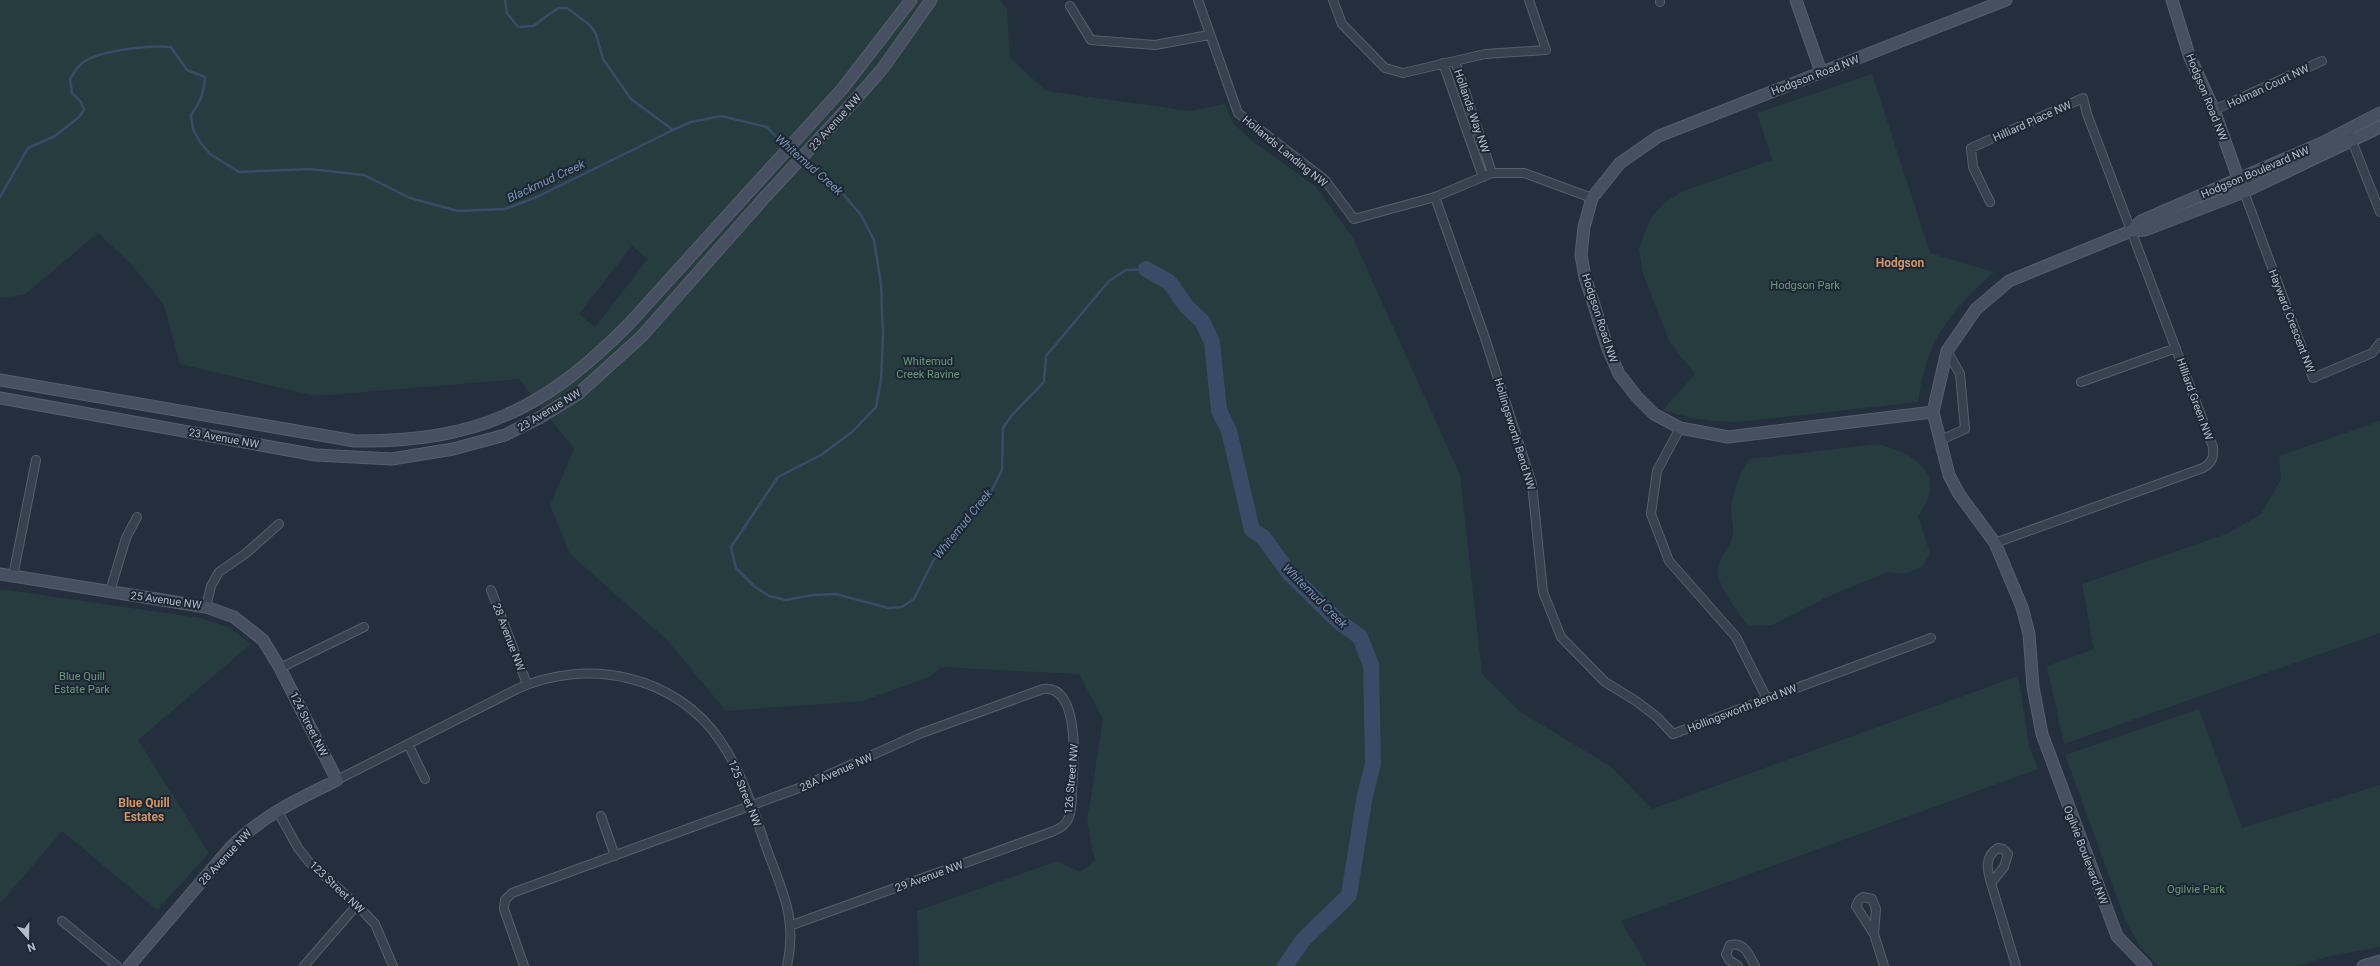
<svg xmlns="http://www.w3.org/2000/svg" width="2380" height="966" viewBox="0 0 2380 966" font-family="Roboto,sans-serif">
<rect width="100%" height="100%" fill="#242f3e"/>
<path fill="#263c3f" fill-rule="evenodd" d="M 0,0 L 1000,0 L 1007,9 L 1010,58 L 1046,91 L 1190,111 L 1225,104 L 1233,123 L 1252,141 L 1315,186 L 1353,238 L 1460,475 L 1482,674 L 1519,711 L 1610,766 L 1652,809 L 2018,676 L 2029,746 L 2038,769 L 1621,921 L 1647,966 L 919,966 L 917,911 L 1057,861 L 1080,872 L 1095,861 L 1087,822 L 1103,719 L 1079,674 L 941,667 L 929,677 L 863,701 L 726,711 L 667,640 L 570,554 L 550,505 L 574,449 L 519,379 L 315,396 L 180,364 L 164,305 L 131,264 L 98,233 L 24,295 L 0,298 ZM 632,246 L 648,259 L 595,327 L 579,314 Z
M 1872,74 L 1930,253 L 1994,272 C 1948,313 1927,340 1918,402 L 1737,422 C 1711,422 1687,418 1663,410 L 1695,374 L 1670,343 L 1643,274 L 1639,248 L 1650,219 L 1663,204 L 1681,192 L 1772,160 L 1757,113 Z
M 2380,421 L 2380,633 L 2064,744 L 2047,666 L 2094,649 L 2082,584 L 2229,533 L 2261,514 L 2281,479 L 2279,456 Z
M 1877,444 C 1916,453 1949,475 1918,516 L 1930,553 L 1922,567 L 1904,574 L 1888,572 L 1831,595 L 1772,625 L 1748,626 C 1739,613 1720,589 1718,574 C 1716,559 1731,548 1733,534 C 1734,526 1731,518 1731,510 C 1732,493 1740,472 1750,459 Z
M 0,589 L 200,618 L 228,627 L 251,644 L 138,740 L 209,853 L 157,910 L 62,831 L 0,904 Z
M 2199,709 L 2242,828 L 2380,785 L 2380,947 L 2330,956 L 2297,966 L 2158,966 L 2139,945 L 2125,919 L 2065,755 Z"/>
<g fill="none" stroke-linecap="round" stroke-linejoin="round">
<path stroke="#394c67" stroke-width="2.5" d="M 505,0 L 507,13 L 518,27 L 533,26 L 558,8 L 567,8 L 590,25 L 596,34 L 603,59 L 631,99 L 673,130 L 691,122 L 721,116 L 767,127 L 786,147
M 790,150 L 799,157
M 803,160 L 838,188 L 861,215 L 874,240 L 881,284 L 883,335 L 881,380 L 876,407 L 852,432 L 821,455 L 778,477 L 731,547 L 736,568 L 754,586 L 769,596 L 786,600 L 812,595 L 836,594 L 888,608 L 902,607 L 914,599 L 933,561 L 992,490 L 1002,470 L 1003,428 L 1012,415 L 1044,382 L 1046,356 L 1109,281 L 1126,270 L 1146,269
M 0,197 L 28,148 L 55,136 L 79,117 L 84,110 L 81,102 L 72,93 L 70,79 C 73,74 77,68 81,64 C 97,50 151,45 171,47 L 187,70 L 205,77 C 205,92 200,103 191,115 L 193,129 L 200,142 L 210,154 L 239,172 L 310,169 L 364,175 L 410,198 L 458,211 L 505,209 L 537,197 L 673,130"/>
<path stroke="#394c67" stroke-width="16" d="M 1146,269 L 1169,282 L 1187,307 L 1202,321 L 1212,342 L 1219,410 L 1229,431 L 1252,530 L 1263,537 L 1289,573 L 1337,620 L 1360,637 L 1371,665 L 1373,764 L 1365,795 L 1349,895 L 1303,940 L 1285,966"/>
<g stroke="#565f6c" stroke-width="10">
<path id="street" d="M 1198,0 L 1238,113 L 1325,180 L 1354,219 L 1435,197 L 1492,173 L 1524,173 L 1592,198
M 1333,0 L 1342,24 L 1385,68 L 1403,73 L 1485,54 L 1546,50 L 1529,0
M 1660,0 L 1660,2
M 1070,6 L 1091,40 L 1155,45 L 1209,35
M 1455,61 L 1492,173
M 1443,63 L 1483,177
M 2214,110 L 2322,61
M 2350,136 L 2380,212
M 2244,192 L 2313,378 L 2372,353 L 2380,343
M 1435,197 L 1484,335 L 1532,484 L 1543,592 L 1561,637 L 1605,682 L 1636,701 L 1657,717 L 1673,734 L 1931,638
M 1990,202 L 1973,167 L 1971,148 L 2083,98 L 2087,114 L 2213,447 C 2214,457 2212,463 2203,468 L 1995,543
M 2081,382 L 2176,348
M 1680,428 L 1657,471 L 1651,514 L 1669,561 L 1736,637 L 1767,699
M 1939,441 L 1965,429 L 1960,374 L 1947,351
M 13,576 L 36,460
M 491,590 L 527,684
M 110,591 L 126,538 L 137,517
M 206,607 L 211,586 L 219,572 L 245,554 L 279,524
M 280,668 L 364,627
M 408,744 L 425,779
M 337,780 L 517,689 C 587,657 677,675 721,742 C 742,773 753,809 765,844 C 781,889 798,917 787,966
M 277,810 L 298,848 L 309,862 L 361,909 L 375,924 L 393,966
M 601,816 L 615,856
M 1991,883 L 2004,867 L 2008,854 L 2003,849 L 1998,848 C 1984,857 1987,869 1991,883 L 2016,966
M 62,921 L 117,966
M 1874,934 L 1876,909 L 1872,899 L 1863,897 L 1859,900 L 1856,906 L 1874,934 L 1884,966
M 304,966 L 357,905
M 524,966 L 504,909 L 505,900 L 512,893 L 799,788 L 919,734 L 1043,689 C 1081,685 1074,766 1072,789 C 1072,798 1072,809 1069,817 C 1067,824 1061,828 1054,831 L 792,925
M 1738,966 L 1729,960 L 1726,954 L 1730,945 C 1745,942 1749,955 1755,966"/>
</g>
<g stroke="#565f6c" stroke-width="13">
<path id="secondary" d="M 1796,0 L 1821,72
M 2172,0 L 2189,55 L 2214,110 L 2241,186
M 2131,231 L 2141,221 L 2322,143 L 2380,113
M 0,380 L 355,441 C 477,442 544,410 629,324 L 843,88 L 911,0
M 0,398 L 316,455 L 392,459 L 453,449 L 505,435 L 539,418 L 578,394 L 642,336 L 765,197 L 855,100 L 883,68 L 931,0
M 1933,412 L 1728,437 L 1680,428 L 1654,414 L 1637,397 L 1619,374 L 1608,349 L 1585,277 L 1581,255 L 1584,227 L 1592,198 L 1620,163 L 1659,136 L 2006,0
M 0,574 L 206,607 L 234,617 L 263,640 L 280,668 L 337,780 C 298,799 262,816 231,847 L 129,966
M 2146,966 L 2117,936 L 2042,734 L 2033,687 L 2029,634 L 2022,607 L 1995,543 L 1959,494 L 1949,475 L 1933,412 L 1947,351 L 1976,309 L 2009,281 L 2131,231 L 2145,230 L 2244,192 L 2380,127
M 2363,966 L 2380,961"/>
</g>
<use href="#street" stroke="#38414e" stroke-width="8"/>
<use href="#secondary" stroke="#465061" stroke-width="11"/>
</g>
<g text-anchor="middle" stroke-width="4" stroke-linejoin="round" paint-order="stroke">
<g font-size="11" fill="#b4bcc9" stroke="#1d2633">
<text transform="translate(1815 75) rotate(-21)" y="4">Hodgson Road NW</text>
<text transform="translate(2268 86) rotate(-25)" y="4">Holman Court NW</text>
<text transform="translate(2207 97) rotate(68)" y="4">Hodgson Road NW</text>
<text transform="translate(1472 111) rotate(71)" y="4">Hollands Way NW</text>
<text transform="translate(2032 121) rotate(-24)" y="4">Hilliard Place NW</text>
<text transform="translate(835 122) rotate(-48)" y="4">23 Avenue NW</text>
<text transform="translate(1285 151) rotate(39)" y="4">Hollands Landing NW</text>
<text transform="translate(2255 172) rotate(-23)" y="4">Hodgson Boulevard NW</text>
<text transform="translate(1600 318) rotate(72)" y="4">Hodgson Road NW</text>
<text transform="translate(2292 321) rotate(69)" y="4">Hayward Crescent NW</text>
<text transform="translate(2195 399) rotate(70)" y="4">Hilliard Green NW</text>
<text transform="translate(549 410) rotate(-31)" y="4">23 Avenue NW</text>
<text transform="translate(1515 434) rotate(73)" y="4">Hollingsworth Bend NW</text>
<text transform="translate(224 438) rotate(10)" y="4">23 Avenue NW</text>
<text transform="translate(166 600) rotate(8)" y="4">25 Avenue NW</text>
<text transform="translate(509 637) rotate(69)" y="4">28 Avenue NW</text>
<text transform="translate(1742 708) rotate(-21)" y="4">Hollingsworth Bend NW</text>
<text transform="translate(309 724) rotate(63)" y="4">124 Street NW</text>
<text transform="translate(836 772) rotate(-24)" y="4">28A Avenue NW</text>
<text transform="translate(1071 779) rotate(-85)" y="4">126 Street NW</text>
<text transform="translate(745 793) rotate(68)" y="4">125 Street NW</text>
<text transform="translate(2086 855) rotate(69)" y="4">Ogilvie Boulevard NW</text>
<text transform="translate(225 857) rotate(-47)" y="4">28 Avenue NW</text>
<text transform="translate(929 876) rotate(-20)" y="4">29 Avenue NW</text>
<text transform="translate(337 887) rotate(43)" y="4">123 Street NW</text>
</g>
<g font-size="11" fill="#6b9a76" stroke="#1d2633">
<text x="1805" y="289">Hodgson Park</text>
<text x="928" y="365">Whitemud<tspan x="928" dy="13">Creek Ravine</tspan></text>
<text x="82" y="680">Blue Quill<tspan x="82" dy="13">Estate Park</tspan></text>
<text x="2196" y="893">Ogilvie Park</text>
</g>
<g font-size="12" font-style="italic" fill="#7c92b1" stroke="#1d2633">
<text transform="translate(809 165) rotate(41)" y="4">Whitemud Creek</text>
<text transform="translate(546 181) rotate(-25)" y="4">Blackmud Creek</text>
<text transform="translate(963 524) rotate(-51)" y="4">Whitemud Creek</text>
<text transform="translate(1315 596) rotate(45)" y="4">Whitemud Creek</text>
</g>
<g font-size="12" font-weight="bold" fill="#d59563" stroke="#1d2633">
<text x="1900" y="267">Hodgson</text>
<text x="144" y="807">Blue Quill<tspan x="144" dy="14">Estates</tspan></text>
</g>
</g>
<g transform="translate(28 938) rotate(160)" stroke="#1d2633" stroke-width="3" paint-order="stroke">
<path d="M0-3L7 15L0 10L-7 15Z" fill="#b4bcc9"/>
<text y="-6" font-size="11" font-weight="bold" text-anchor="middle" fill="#b4bcc9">N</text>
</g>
</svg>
